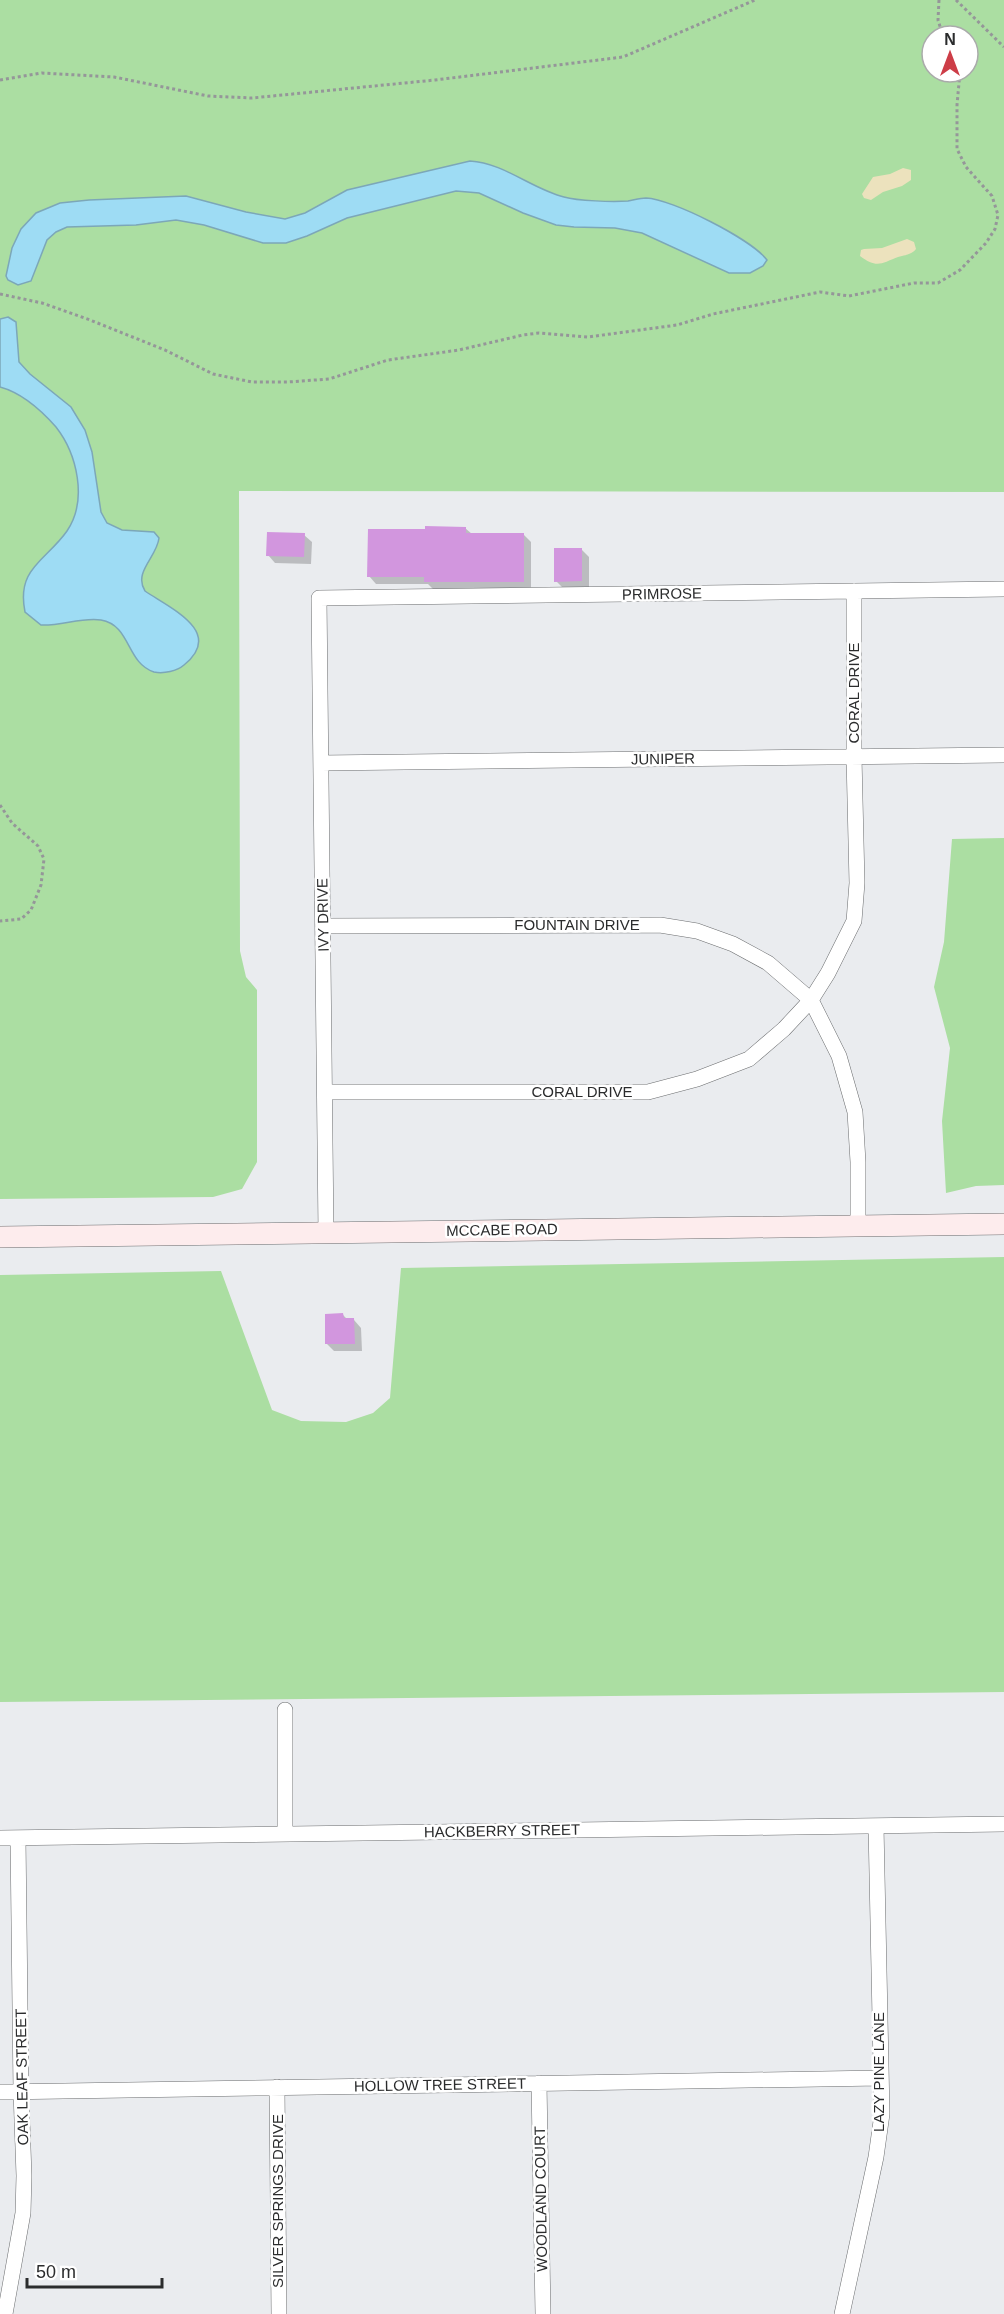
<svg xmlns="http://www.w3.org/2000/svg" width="1004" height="2314" viewBox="0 0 1004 2314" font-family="Arial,sans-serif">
<rect width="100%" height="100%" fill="#eaecef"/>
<path fill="#abdea2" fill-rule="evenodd" d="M 0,0 L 1004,0 L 1004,492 L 239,491 L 240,951 L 246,977 L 257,990 L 257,1162 L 242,1189 L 213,1197 L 0,1199 ZM 932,36 L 968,36 L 968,72 L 932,72 Z
M 1004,838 L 1004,1185 L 976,1186 L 946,1193 L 942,1121 L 950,1048 L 934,987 L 944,942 L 952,839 Z
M 1004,1257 L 1004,1692 L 0,1702 L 0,1275 L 221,1271 L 272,1410 L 301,1421 L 346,1422 L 373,1413 L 390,1398 L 401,1268 Z"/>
<path fill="#ece2bd" d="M 903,168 L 911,170 L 911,180 L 902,186 L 883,192 L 871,200 L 864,198 L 862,194 L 873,177 L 890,174 Z
M 907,239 L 914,242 L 916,249 C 911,255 905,255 898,257 C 882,263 877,269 860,256 L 861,250 L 864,249 L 882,248 Z"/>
<path fill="#9edcf4" stroke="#7ca7b8" stroke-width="1.5" d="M 470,161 C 504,163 532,189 564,197 C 578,201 612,202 628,201 C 634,200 640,198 646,198 C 672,199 751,239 767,260 L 763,266 L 750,273 L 729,273 L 642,233 L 615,228 L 574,227 L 556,225 L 523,213 L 479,193 L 456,191 L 347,218 L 307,236 L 286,243 L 263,243 L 204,225 L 176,220 L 136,225 L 67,227 L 56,232 L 47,240 L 31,281 L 18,285 L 8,280 L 6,276 L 12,248 L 21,229 L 36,213 L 60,203 L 89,200 L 186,196 L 246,212 L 285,219 L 305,213 L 347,190 Z
M 8,317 L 16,322 L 19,362 L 30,374 L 71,407 L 85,430 L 92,452 L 101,512 L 107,523 L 122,530 L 154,532 L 159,538 C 157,557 133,572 145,591 C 170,608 225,632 184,665 C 177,671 164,674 154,672 C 126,663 131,625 101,620 C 82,617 61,626 41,625 L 25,612 C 16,568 46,561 67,531 C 88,500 77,454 56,427 C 41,410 22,393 0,387 L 0,319 Z"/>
<path fill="#0003" d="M 465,528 L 472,534 L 523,534 L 531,542 L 531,589 L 433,589 L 428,584 L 376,584 L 369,576 Z
M 304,535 L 312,542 L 311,564 L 275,563 L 268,555 Z
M 581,549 L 589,557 L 589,588 L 564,589 L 556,581 Z
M 343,1315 L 348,1320 L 354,1320 L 361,1328 L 362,1351 L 334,1351 L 326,1343 Z"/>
<path fill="#d296de" d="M 425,526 L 466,527 L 466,533 L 524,533 L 524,582 L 424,582 L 424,577 L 367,577 L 368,529 L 425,529 Z
M 267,532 L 305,533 L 304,557 L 266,556 Z
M 554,548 L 582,548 L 582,581 L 554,582 Z
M 343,1313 L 344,1318 L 354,1318 L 355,1344 L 325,1344 L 325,1314 Z"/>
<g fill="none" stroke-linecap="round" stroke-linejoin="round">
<g stroke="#6b6d6f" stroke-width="16">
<path id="street" d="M 321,763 L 1004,755
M 323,926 L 660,925 L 697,931 L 733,944 L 768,963 L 811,1000 L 839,1056 L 855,1112 L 858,1162 L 858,1227
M 325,1092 L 648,1092 L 697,1079 L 749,1059 L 784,1029 L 811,1000 L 828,973 L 854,921 L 857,883 L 854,757 L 854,591
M 326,1232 L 319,598 L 1004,589
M 285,1710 L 285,1834
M 0,1838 L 1004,1824
M 539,2083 L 543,2314
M 277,2087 L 279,2314
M 0,2092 L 880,2078
M 5,2314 L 23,2213 L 24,2176 L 21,2091 L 18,1838
M 842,2314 L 876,2157 L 882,2114 L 876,1826"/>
</g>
<g stroke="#6b6d6f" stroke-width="22">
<path id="secondary" d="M 0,1237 L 1004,1224"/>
</g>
<path stroke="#959699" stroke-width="3" stroke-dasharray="3 3" stroke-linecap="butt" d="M 939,0 L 938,20 L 943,36
M 956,0 L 1004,47
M 0,80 L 42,73 L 114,77 L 208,96 L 252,98 L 435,80 L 623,57 L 755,0
M 0,294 L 42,303 L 90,320 L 165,350 L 213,374 L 252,382 L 288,382 L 329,379 L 388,360 L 459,350 L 523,335 L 539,333 L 588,337 L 677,325 L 713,314 L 820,292 L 849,296 L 914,283 L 938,283 L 960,270 L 986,243 L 995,229 L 998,215 L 992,196 L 966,167 L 957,149 L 957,105 L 960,72
M 0,805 L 12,823 L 38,846 L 44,859 L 41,885 L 31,910 L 21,919 L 0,921"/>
<use href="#street" stroke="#fff" stroke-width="15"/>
<use href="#secondary" stroke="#fdeced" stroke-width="21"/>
</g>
<g text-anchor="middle" stroke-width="5" stroke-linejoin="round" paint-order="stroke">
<g font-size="15" fill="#2b2c2d" stroke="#fff">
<text transform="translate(662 594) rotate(-1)" y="5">PRIMROSE</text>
<text transform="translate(854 693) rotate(-90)" y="5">CORAL DRIVE</text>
<text transform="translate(663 759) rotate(-1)" y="5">JUNIPER</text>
<text transform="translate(323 915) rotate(-91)" y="5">IVY DRIVE</text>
<text x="577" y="930">FOUNTAIN DRIVE</text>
<text x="582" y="1097">CORAL DRIVE</text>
<text transform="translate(502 1230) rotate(-1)" y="5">MCCABE ROAD</text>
<text transform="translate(502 1831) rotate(-1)" y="5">HACKBERRY STREET</text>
<text transform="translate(879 2072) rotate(-90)" y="5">LAZY PINE LANE</text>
<text transform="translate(22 2077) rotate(-91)" y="5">OAK LEAF STREET</text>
<text transform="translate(440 2085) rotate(-1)" y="5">HOLLOW TREE STREET</text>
<text transform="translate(541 2199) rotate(-91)" y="5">WOODLAND COURT</text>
<text transform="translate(278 2201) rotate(-90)" y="5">SILVER SPRINGS DRIVE</text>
</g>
</g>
<g transform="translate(950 54)"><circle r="28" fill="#ffffff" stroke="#aaabab" stroke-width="1.5"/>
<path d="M0-4.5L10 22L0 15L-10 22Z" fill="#cd3d47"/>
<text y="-9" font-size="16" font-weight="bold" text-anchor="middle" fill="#2b2c2d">N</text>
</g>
<path d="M27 2278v9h135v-9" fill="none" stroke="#2b2c2d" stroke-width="3"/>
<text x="36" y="2278" font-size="18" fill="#2b2c2d" stroke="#ffffff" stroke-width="4.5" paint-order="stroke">50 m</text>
</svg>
